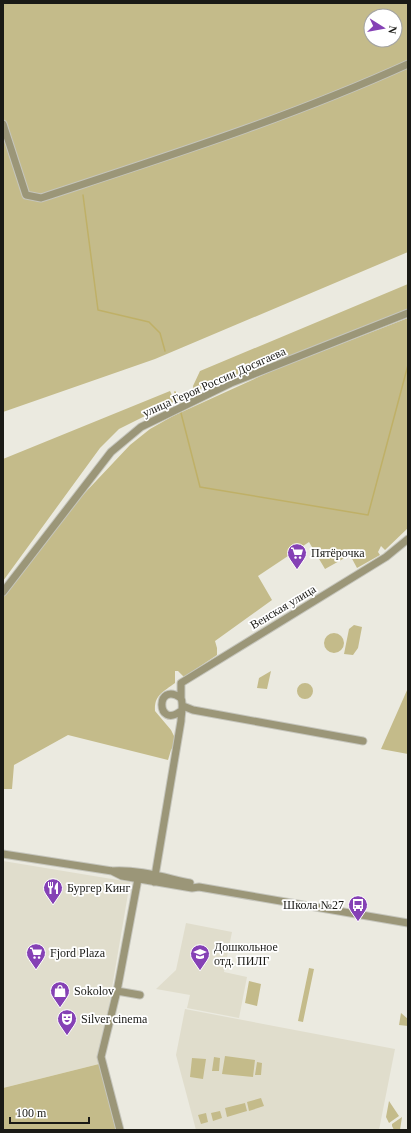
<svg xmlns="http://www.w3.org/2000/svg" width="411" height="1133" viewBox="0 0 411 1133" font-family="'Times New Roman',serif">
<rect width="100%" height="100%" fill="#ebeae0"/>
<path fill="#e0ddcc" d="M 3,861 L 130,882 L 99,1064 L 3,1088 Z
M 186,923 L 232,932 L 224,972 L 247,977 L 239,1018 L 187,1008 L 190,995 L 156,989 L 176,970 Z
M 185,1009 L 395,1049 L 379,1130 L 196,1130 L 176,1055 Z"/>
<path fill="#c4bb8a" fill-rule="evenodd" d="M 3,3 L 408,3 L 408,252 L 155,359 L 3,412 ZM 371,16 L 395,16 L 395,40 L 371,40 Z
M 408,284 L 408,316 L 194,391 L 193,386 L 200,371 Z
M 408,318 L 408,528 L 385,550 L 381,546 L 378,552 L 380,555 L 357,568 L 350,555 L 325,569 L 309,542 L 258,576 L 272,600 L 215,641 L 217,648 L 217,655 L 184,677 L 178,671 L 175,671 L 175,683 C 163,692 154,695 155,711 L 171,730 L 174,736 L 174,745 L 171,750 L 168,760 L 68,735 L 14,765 L 12,789 L 3,789 L 3,595 L 80,498 L 130,445 L 150,429 L 173,416 L 276,369 Z
M 170,391 L 175,401 L 119,429 L 100,448 L 3,581 L 3,459 Z
M 354,625 L 362,627 L 358,648 L 353,655 L 344,654 L 349,629 Z
M324 643a10 10 0 1 1 20 0a10 10 0 1 1-20 0Z
M 271,671 L 267,689 L 257,688 L 259,678 Z
M297 691a8 8 0 1 1 16 0a8 8 0 1 1-16 0Z
M 408,688 L 408,754 L 381,749 Z
M 309,968 L 314,969 L 303,1022 L 298,1021 Z
M 249,981 L 261,984 L 257,1006 L 245,1003 Z
M 401,1013 L 408,1019 L 408,1026 L 399,1025 Z
M 225,1056 L 255,1060 L 253,1077 L 222,1074 Z
M 214,1057 L 220,1058 L 219,1071 L 212,1071 Z
M 192,1058 L 206,1059 L 203,1079 L 190,1077 Z
M 257,1062 L 262,1063 L 261,1075 L 255,1075 Z
M 99,1064 L 116,1130 L 3,1130 L 3,1088 Z
M 261,1098 L 264,1106 L 249,1111 L 247,1102 Z
M 389,1101 L 399,1116 L 389,1123 L 386,1117 Z
M 245,1103 L 247,1111 L 227,1117 L 225,1108 Z
M 220,1111 L 222,1118 L 213,1121 L 211,1113 Z
M 206,1113 L 208,1122 L 201,1124 L 198,1115 Z
M 402,1117 L 400,1130 L 394,1130 L 392,1126 L 392,1124 Z"/>
<g fill="none" stroke-linecap="round" stroke-linejoin="round">
<path stroke="#bfb067" stroke-width="1.5" d="M 83,195 L 98,310 L 149,322 L 160,333 L 165,351
M 175,392 L 179,404
M 181,413 L 200,487 L 368,515 L 408,365"/>
<g stroke="#c5c5bc" stroke-width="9">
<path id="minor" d="M 3,124 L 26,195 L 41,198 C 165,157 289,118 408,64
M 3,592 L 111,452 L 141,427 L 231,383 L 408,313
M 181,698 L 181,683 L 386,557 L 408,539
M 183,706 L 193,710 L 363,741
M 3,854 L 112,871 C 137,869 166,878 190,883
M 112,871 L 122,876 L 192,888 L 199,887 L 408,923
M 154,882 L 181,721 C 181,713 184,705 181,698 C 155,680 156,730 181,711
M 117,991 L 140,995
M 120,1130 L 101,1057 L 117,991 L 138,879"/>
</g>
<use href="#minor" stroke="#9b9678" stroke-width="7"/>
</g>
<defs>
<g id="supermarket-pin" transform="scale(1)"><path d="M0 17L-7.5 6A9.5 9.5 0 1 1 7.5 6Z" fill="#8541b5" stroke="#fff"/><path d="M-6-5.5h2.5l.6 2H6L4.5 2H-2.5L-4.4-4H-6ZM-1.5 3.2a1.3 1.3 0 1 0 .1 0ZM3 3.2a1.3 1.3 0 1 0 .1 0Z" fill="#fff"/></g>
<g id="restaurant-pin" transform="scale(1)"><path d="M0 17L-7.5 6A9.5 9.5 0 1 1 7.5 6Z" fill="#8541b5" stroke="#fff"/><path d="M-5-6h1v4h1v-4h1v4h1v-4h1v5L-1.5 .5V6h-2V.5L-5-1ZM5-6V6H3V1.5H1.5Q1.5-4 5-6Z" fill="#fff"/></g>
<g id="bus-pin" transform="scale(1)"><path d="M0 17L-7.5 6A9.5 9.5 0 1 1 7.5 6Z" fill="#8541b5" stroke="#fff"/><path d="M-5-6H5V4H4V6H2V4H-2V6H-4V4H-5ZM-3.5-4V0h7V-4ZM-3.5 1.2v1.5H-2V1.2ZM2 1.2v1.5H3.5V1.2Z" fill="#fff"/></g>
<g id="school-pin" transform="scale(1)"><path d="M0 17L-7.5 6A9.5 9.5 0 1 1 7.5 6Z" fill="#8541b5" stroke="#fff"/><path d="M0-5L7-2L0 1L-7-2ZM-4 1L0 2.5L4 1V4Q0 6-4 4Z" fill="#fff"/></g>
<g id="shop-pin" transform="scale(1)"><path d="M0 17L-7.5 6A9.5 9.5 0 1 1 7.5 6Z" fill="#8541b5" stroke="#fff"/><path d="M-5-2.5h2.3a2.7 3.5 0 0 1 5.4 0H5L5.5 6h-11ZM-1.5-2.5h3a1.5 2.3 0 0 0-3 0Z" fill="#fff"/></g>
<g id="theatre-pin" transform="scale(1)"><path d="M0 17L-7.5 6A9.5 9.5 0 1 1 7.5 6Z" fill="#8541b5" stroke="#fff"/><path d="M-5-5.5Q0-4 5-5.5V0Q5 5 0 6Q-5 5-5 0ZM-3.3-2.5H-1v1.5H-3.3ZM1-2.5H3.3v1.5H1ZM-2.8 1Q0 5.5 2.8 1Z" fill="#fff"/></g>
</defs>
<g fill-rule="evenodd">
<use href="#supermarket-pin" x="297" y="553"/>
<use href="#restaurant-pin" x="53" y="888"/>
<use href="#bus-pin" x="358" y="905"/>
<use href="#supermarket-pin" x="36" y="953"/>
<use href="#school-pin" x="200" y="954"/>
<use href="#shop-pin" x="60" y="991"/>
<use href="#theatre-pin" x="67" y="1019"/>
</g>
<g text-anchor="middle" stroke-width="3.5" stroke-linejoin="round" paint-order="stroke">
<g font-size="12" fill="#1a1a16" stroke="#fff">
<text transform="translate(214 382) rotate(-24)" y="4">улица Героя России Досягаева</text>
<text transform="translate(283 607) rotate(-31)" y="4">Венская улица</text>
</g>
<g font-size="12" fill="#1a1a16" stroke="#fff" text-anchor="start">
<text x="311" y="557">Пятёрочка</text>
<text x="67" y="892">Бургер Кинг</text>
<text x="344" y="909" text-anchor="end">Школа №27</text>
<text x="214" y="951">Дошкольное<tspan x="214" dy="14">отд. ПИЛГ</tspan></text>
<text x="50" y="957">Fjord Plaza</text>
<text x="74" y="995">Sokolov</text>
<text x="81" y="1023">Silver cinema</text>
</g>
</g>
<rect width="411" height="1133" fill="none" stroke="#1a1a16" stroke-width="8"/>
<g transform="translate(383 28) rotate(101)"><circle r="19" fill="#ffffff" stroke="#a3a3a2"/>
<path d="M0-3L7 15L0 10L-7 15Z" fill="#8541b5"/>
<text y="-6" font-size="11" font-weight="bold" text-anchor="middle" fill="#1a1a16">N</text>
</g>
<path d="M10 1117v6h79v-6" fill="none" stroke="#1a1a16" stroke-width="2"/>
<text x="16" y="1117" font-size="12" fill="#1a1a16" stroke="#ffffff" stroke-width="3" paint-order="stroke">100 m</text>
</svg>
